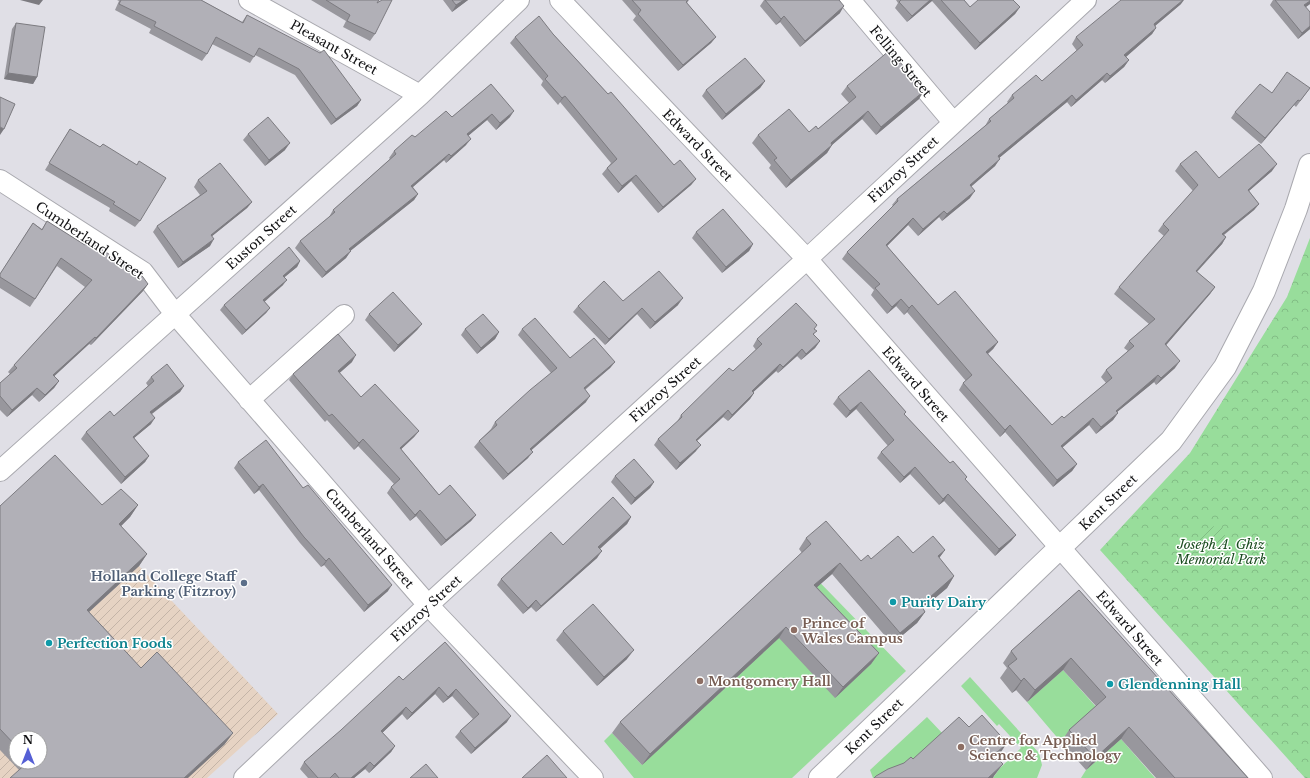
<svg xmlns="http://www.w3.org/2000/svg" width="1310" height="778" viewBox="0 0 1310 778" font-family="'Libre Baskerville',serif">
<defs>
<pattern id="industrial-furrows" width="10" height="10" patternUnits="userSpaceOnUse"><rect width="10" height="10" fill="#e6d3c3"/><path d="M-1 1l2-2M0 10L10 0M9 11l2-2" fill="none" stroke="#c4b4a7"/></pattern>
<pattern id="park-crowns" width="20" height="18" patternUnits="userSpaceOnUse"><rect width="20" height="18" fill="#98dd9b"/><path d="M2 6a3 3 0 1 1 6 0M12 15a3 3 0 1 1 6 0" fill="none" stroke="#82bd85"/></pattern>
<pattern id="garden-furrows" width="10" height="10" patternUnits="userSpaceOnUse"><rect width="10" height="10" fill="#98dd9b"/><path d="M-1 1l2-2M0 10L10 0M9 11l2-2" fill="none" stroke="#82bd85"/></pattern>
</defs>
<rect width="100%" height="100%" fill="#e0dfe6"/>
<path fill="url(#industrial-furrows)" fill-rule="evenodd" d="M 0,508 L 93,517 L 278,714 L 207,778 L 0,778 ZM 16,738 L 40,738 L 40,762 L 16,762 Z"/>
<path fill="#98dd9b" d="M 798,560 L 906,671 L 792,778 L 634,778 L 604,741 L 612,733 L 642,765 L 785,573 Z
M 1063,670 L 1098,709 L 1061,742 L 1027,702 Z
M 970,677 L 1039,753 L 1042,765 L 1037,778 L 993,778 L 1000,768 L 1021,748 L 999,724 L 997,726 L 961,686 Z
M 927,717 L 944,735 L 893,778 L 873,778 L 870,770 Z
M 1121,739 L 1155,778 L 1081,778 L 1086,770 Z"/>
<path fill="url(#park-crowns)" d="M 1310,238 L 1310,778 L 1305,778 L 1100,550 L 1190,453 L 1287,297 Z"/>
<path fill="url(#garden-furrows)" d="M 1214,526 L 1222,528 C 1229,546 1231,553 1222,570 C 1199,570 1194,558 1198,537 Z"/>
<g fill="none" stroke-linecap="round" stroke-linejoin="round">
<g stroke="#a9a9af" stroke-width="22">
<path id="minor" d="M 249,0 L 420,95
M 560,0 L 807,259 L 1262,778
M 850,0 L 953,122
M 0,180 L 143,272 L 175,314 L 428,605 L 593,778
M 249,400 L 344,315
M 0,471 L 420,95 L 519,0
M 244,778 L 428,605 L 807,259 L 1086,0"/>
</g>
<g stroke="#a9a9af" stroke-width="24">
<path id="tertiary" d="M 820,778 L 1171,441 L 1225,367 L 1264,291 L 1296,209 L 1310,165"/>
</g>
<use href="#minor" stroke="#fff" stroke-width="20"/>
<use href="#tertiary" stroke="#fff" stroke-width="22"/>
</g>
<path fill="#98979d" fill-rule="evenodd" d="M 117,0 L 201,0 L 242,22 L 247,15 L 361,100 L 357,106 L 331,125 L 295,75 L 255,55 L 250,63 L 212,44 L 207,54 L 202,61 L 149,33 L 151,29 L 115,10 L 119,1 Z
M 311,0 L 379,0 L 377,3 L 375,34 L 370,41 L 343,27 L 346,21 Z
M 443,0 L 468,0 L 452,12 Z
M 622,0 L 689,0 L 687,3 L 716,37 L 711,43 L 678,71 L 633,20 L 636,16 Z
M 764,0 L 839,0 L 840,13 L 800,47 L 780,22 L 776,25 L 760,6 Z
M 896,0 L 964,0 L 970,7 L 1020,7 L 1015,14 L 975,50 L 932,1 L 907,22 L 895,8 L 898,3 Z
M 1273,0 L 1310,0 L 1310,4 L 1306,7 L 1310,29 L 1298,39 L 1270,5 Z
M 1181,4 L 1155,26 L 1156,28 L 1152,34 L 1126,57 L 1129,60 L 1124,67 L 1105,83 L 1102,80 L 1071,107 L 1067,102 L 999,158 L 995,166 L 971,186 L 970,198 L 942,221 L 939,217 L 918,236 L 908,225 L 887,246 L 938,305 L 998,342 L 993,349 L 988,354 L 1052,425 L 1064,418 L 1106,383 L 1101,377 L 1106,370 L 1128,351 L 1124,348 L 1129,341 L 1149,324 L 1114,294 L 1119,287 L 1164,236 L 1158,231 L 1163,224 L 1193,191 L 1175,171 L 1180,164 L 1219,178 L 1272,171 L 1249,191 L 1259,204 L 1254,210 L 1224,235 L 1226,237 L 1222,244 L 1197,272 L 1215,287 L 1210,294 L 1166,345 L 1175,368 L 1156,385 L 1154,382 L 1117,412 L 1118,413 L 1113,420 L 1096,434 L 1089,425 L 1062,447 L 1077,464 L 1072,471 L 1053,487 L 1005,432 L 1000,437 L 959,390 L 963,383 L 966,381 L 907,312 L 904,315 L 896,306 L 887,314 L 871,295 L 874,290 L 842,259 L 847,252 L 893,206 L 892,205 L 897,199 L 985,126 L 989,119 L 1008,103 L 1007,102 L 1012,95 L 1042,81 L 1077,51 L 1072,44 L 1076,37 Z
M 16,23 L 37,77 L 33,84 L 4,79 L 12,29 Z
M 553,34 L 608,94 L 674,165 L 696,179 L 691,185 L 658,213 L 631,181 L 618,193 L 602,174 L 607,168 L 611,163 L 560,102 L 558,105 L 541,85 L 543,81 L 510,43 L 515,37 Z
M 765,81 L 760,88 L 722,120 L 702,96 L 706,90 Z
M 491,84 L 510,117 L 496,130 L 487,120 L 468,136 L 466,145 L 446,163 L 444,160 L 413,187 L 418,194 L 414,200 L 350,251 L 346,258 L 322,278 L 295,248 L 300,241 L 329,217 L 333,210 L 390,159 L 389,158 L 394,151 L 415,137 L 452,117 Z
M 847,86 L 919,99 L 876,135 L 862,119 L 832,145 L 827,153 L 786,188 L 769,168 L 771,165 L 752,143 L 758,135 L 809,132 L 818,129 L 849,103 L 841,94 Z
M 1310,88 L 1296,107 L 1294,105 L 1261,144 L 1231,118 L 1235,112 L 1272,93 Z
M 70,129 L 140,221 L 135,227 L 109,211 L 110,208 L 45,170 Z
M 248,134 L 285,150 L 265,166 L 243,140 Z
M 198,180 L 252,202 L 247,208 L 212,236 L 210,246 L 178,268 L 153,232 L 157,226 L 200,195 L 194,187 Z
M 47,221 L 85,245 L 148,284 L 143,291 L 91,345 L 89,344 L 54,376 L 59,381 L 54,388 L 39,402 L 32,395 L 7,417 L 0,410 L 0,383 L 10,374 L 8,372 L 14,365 L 85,287 L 57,266 L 30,307 L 0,288 L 0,274 L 33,223 L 42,229 Z
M 696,232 L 753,244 L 749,251 L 722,273 L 692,238 Z
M 300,261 L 297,267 L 284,277 L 283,285 L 264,301 L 270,308 L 266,313 L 242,335 L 220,310 L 224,305 Z
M 623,301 L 678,305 L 650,329 L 637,314 L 605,345 L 573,312 L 578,306 Z
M 369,314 L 422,324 L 417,330 L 394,352 L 365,320 Z
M 465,329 L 499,332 L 495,339 L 477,354 L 461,335 Z
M 522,329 L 570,358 L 615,362 L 610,368 L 585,390 L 586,402 L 531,450 L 528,458 L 503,480 L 474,447 L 479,441 L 491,429 L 495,422 L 551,373 L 518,335 Z
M 815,329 L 814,335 L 820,341 L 815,348 L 801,360 L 797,356 L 778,373 L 776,371 L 753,392 L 754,393 L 750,399 L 728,421 L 723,417 L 697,441 L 696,451 L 676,470 L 654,445 L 658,439 L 677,422 L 681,415 L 733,371 L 756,350 L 753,346 L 757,339 Z
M 352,362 L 339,373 L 361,397 L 419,431 L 414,437 L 401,449 L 439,495 L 476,515 L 471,521 L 441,546 L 416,516 L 410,521 L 387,493 L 391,487 L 394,484 L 358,446 L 354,450 L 327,420 L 325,422 L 289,380 L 293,374 Z
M 151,377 L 184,386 L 180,392 L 152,414 L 151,424 L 134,438 L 149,456 L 145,462 L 121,484 L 81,439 L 86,432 L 114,416 L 148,386 L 146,383 Z
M 838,397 L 906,412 L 904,414 L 1016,535 L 1011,541 L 995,556 L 944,501 L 939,505 L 910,474 L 900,483 L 877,458 L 881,452 L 888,446 L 856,409 L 846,418 L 833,404 Z
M 238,462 L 303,488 L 388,591 L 364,612 L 324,565 L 321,567 L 300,543 L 259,490 L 254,494 L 234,468 Z
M 615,476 L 654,482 L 650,488 L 631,505 L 611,482 Z
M 138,505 L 130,517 L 121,526 L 147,554 L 139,566 L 89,612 L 141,668 L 233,733 L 224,745 L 19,770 L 0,750 L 0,506 ZM 16,738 L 40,762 L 16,762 Z
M 631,517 L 627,524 L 600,549 L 597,558 L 536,612 L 531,607 L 523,614 L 497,585 L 501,579 L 563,545 Z
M 806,538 L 861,561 L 871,559 L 913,553 L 945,550 L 939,558 L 954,576 L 947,588 L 923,608 L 925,612 L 917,623 L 892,644 L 832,574 L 817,587 L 879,653 L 871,664 L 835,698 L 779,638 L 642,765 L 612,733 L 620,722 L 802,553 L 799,549 Z
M 1079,590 L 1248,778 L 1156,778 L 1121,739 L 1086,770 L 1061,742 L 1069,730 L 1096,706 L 1063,670 L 1027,702 L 1016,690 L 1012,693 L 1000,678 L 1007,668 L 1003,663 L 1011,651 Z
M 563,631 L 627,659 L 597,686 L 556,640 Z
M 445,642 L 507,722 L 471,754 L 455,737 L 460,731 L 473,719 L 452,696 L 443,703 L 435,694 L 407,720 L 402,714 L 382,733 L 395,746 L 391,752 L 369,773 L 365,769 L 354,778 L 308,778 L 300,769 L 304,762 L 403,680 Z"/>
<path fill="#7c7b80" d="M 20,0 L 43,0 L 39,5 Z
M 464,0 L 468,0 L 452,12 L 456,5 Z
M 930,0 L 933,0 L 907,22 L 912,16 Z
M 1183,0 L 1184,0 L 1181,4 L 1149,31 L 1154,24 Z
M 1310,1 L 1310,4 L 1300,11 L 1304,5 Z
M 844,6 L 840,13 L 800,47 L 805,41 Z
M 1020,7 L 1015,14 L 975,50 L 980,43 Z
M 784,16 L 780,22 L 776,25 L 781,19 Z
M 1310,26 L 1310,29 L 1298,39 L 1302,33 Z
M 1156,28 L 1152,34 L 1120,62 L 1124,55 Z
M 716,37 L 711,43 L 678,71 L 683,65 Z
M 1129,60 L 1124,67 L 1105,83 L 1110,76 Z
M 8,73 L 37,77 L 33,84 L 4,79 Z
M 1107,73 L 1102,80 L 1071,107 L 1076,100 Z
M 765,81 L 760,88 L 722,120 L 726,114 Z
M 924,91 L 919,99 L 876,135 L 881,127 Z
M 1072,95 L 1067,102 L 993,163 L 998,156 Z
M 565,96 L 560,102 L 558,105 L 562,98 Z
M 361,100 L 357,106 L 331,125 L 336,119 Z
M 1298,100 L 1294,105 L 1261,144 L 1265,138 Z
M 514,111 L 510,117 L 496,130 L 500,123 Z
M 868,111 L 862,119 L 825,151 L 831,143 Z
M 492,114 L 487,120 L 462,141 L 467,134 Z
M 0,127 L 4,129 L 0,135 Z
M 471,139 L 466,145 L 446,163 L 451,156 Z
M 290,143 L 285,150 L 265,166 L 269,160 Z
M 832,145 L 827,153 L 786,188 L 791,180 Z
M 449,154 L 444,160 L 407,192 L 411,186 Z
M 1000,159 L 995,166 L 965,192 L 970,185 Z
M 1277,164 L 1272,171 L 1243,196 L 1248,190 Z
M 636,175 L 631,181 L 618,193 L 622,186 Z
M 696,179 L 691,185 L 658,213 L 663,207 Z
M 975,191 L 970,198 L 942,221 L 947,214 Z
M 418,194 L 414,200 L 344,256 L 349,249 Z
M 252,202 L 247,208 L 206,241 L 211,235 Z
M 1259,204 L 1254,210 L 1217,240 L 1222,234 Z
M 944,211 L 939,217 L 918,236 L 923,229 Z
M 913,218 L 908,225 L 882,251 L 886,245 Z
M 1226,237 L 1222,244 L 1191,278 L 1196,271 Z
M 214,239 L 210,246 L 178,268 L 183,262 Z
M 753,244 L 749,251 L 722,273 L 726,267 Z
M 351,251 L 346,258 L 322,278 L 326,272 Z
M 300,261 L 297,267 L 280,281 L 283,276 Z
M 287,280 L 283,285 L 260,306 L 263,300 Z
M 148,284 L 143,291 L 91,345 L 96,338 Z
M 1215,287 L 1210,294 L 1161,351 L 1165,344 Z
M 683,298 L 678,305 L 650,329 L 655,322 Z
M 901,299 L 896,306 L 887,314 L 892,307 Z
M 912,305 L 907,312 L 904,315 L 909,308 Z
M 270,308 L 266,313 L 242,335 L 246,330 Z
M 642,308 L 637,314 L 605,345 L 609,339 Z
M 422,324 L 417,330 L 394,352 L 398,345 Z
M 499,332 L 495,339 L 477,354 L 481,348 Z
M 95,337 L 89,344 L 48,382 L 53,375 Z
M 820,341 L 815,348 L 801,360 L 806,354 Z
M 998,342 L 993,349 L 981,359 L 986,352 Z
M 802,349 L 797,356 L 778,373 L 783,367 Z
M 356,355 L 352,362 L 334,378 L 338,371 Z
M 1180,361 L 1175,368 L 1156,385 L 1161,378 Z
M 615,362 L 610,368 L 579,394 L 584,388 Z
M 780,364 L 776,371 L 748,397 L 752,391 Z
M 1158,375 L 1154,382 L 1111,417 L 1116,411 Z
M 59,381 L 54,388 L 39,402 L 45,395 Z
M 184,386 L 180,392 L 146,418 L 150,412 Z
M 37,388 L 32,395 L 7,417 L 12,410 Z
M 754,393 L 750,399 L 728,421 L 732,415 Z
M 590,396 L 586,402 L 526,455 L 530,449 Z
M 861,402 L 856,409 L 846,418 L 850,411 Z
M 728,410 L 723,417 L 691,446 L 696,440 Z
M 1118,413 L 1113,420 L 1096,434 L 1101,427 Z
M 155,418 L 151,424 L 128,443 L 133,437 Z
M 1093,418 L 1089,425 L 1056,453 L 1061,446 Z
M 1010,425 L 1005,432 L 1000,437 L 1005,430 Z
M 419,431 L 414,437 L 395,455 L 400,448 Z
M 363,439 L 358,446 L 354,450 L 359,443 Z
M 701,445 L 696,451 L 676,470 L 680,463 Z
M 533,452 L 528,458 L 503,480 L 508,474 Z
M 149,456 L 145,462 L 121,484 L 125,477 Z
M 1077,464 L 1072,471 L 1053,487 L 1057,480 Z
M 915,467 L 910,474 L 900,483 L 904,477 Z
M 654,482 L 650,488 L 631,505 L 635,498 Z
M 263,484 L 259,490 L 254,494 L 259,487 Z
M 948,494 L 944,501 L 939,505 L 943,499 Z
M 138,505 L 130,517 L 111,536 L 119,524 Z
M 420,510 L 416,516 L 410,521 L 415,515 Z
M 476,515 L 471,521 L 441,546 L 446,540 Z
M 631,517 L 627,524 L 594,554 L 598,547 Z
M 1016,535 L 1011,541 L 995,556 L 999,549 Z
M 945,550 L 937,561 L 938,556 Z
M 602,551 L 597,558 L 536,612 L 541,606 Z
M 147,554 L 139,566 L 78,622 L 87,610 Z
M 329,558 L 324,565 L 321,567 L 326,561 Z
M 840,563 L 832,574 L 807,596 L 814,585 Z
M 954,576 L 947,588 L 913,617 L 921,605 Z
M 392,585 L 388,591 L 364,612 L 368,605 Z
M 536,600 L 531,607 L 523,614 L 528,608 Z
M 925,612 L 917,623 L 892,644 L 900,633 Z
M 786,627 L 779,638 L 642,765 L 650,754 Z
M 634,650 L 627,659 L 597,686 L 604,677 Z
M 879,653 L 871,664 L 835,698 L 843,687 Z
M 1071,658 L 1063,670 L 1027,702 L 1035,690 Z
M 1024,678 L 1016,690 L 1012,693 L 1021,681 Z
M 439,687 L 435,694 L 407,720 L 412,713 Z
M 456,689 L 452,696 L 443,703 L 448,697 Z
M 406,707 L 402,714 L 377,738 L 381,731 Z
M 511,716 L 507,722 L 471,754 L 475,748 Z
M 1129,727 L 1121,739 L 1086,770 L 1095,758 Z
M 233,733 L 224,745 L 188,778 L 184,778 Z
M 1007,743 L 999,755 L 986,767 L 994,755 Z
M 395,746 L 391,752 L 369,773 L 374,766 Z
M 370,762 L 365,769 L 354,778 L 351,778 Z
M 1003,764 L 994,776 L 993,778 L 988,778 Z"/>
<path fill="#b1b0b7" stroke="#7c7b80" d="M 121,0 L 201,0 L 243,23 L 247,15 L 320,53 L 324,50 L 361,100 L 336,119 L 299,69 L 259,48 L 254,57 L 216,37 L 207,54 L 154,26 L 156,22 L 119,4 Z
M 326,0 L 379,0 L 377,3 L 382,0 L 392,0 L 375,34 L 347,21 L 350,15 Z
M 452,0 L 464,0 L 456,5 Z
M 632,0 L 688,0 L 686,2 L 716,37 L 683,65 L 638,14 L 641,10 Z
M 765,0 L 839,0 L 844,6 L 805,41 L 784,16 L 781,19 Z
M 901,0 L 930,0 L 912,16 L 899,2 Z
M 941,0 L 964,0 L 970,7 L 978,0 L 1013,0 L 1020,7 L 980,43 Z
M 1121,0 L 1183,0 L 1154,24 L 1156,28 L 1124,55 L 1129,60 L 1110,76 L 1107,73 L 1076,100 L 1072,95 L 998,156 L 1000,159 L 970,185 L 975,191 L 947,214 L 944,211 L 923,229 L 913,218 L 886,245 L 938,305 L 955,291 L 998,342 L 986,352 L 1052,425 L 1062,416 L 1064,418 L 1112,378 L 1106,370 L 1134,346 L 1129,341 L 1155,319 L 1119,287 L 1169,230 L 1163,224 L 1198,185 L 1180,164 L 1196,151 L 1219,178 L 1259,144 L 1277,164 L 1248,190 L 1259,204 L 1222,234 L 1226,237 L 1196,271 L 1215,287 L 1165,344 L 1180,361 L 1161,378 L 1158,375 L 1116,411 L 1118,413 L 1101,427 L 1093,418 L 1061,446 L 1077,464 L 1057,480 L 1010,425 L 1005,430 L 963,383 L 972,375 L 912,305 L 909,308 L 901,299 L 892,307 L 875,288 L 880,284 L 847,252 L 898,201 L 897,199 L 991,121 L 989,119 L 1014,98 L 1012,95 L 1036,75 L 1042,81 L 1083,45 L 1076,37 Z
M 1275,0 L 1310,0 L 1310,1 L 1304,5 L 1310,12 L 1310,26 L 1302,33 Z
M 539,16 L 553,34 L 608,94 L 611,92 L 674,165 L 680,160 L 696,179 L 663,207 L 636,175 L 622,186 L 607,168 L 617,159 L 565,96 L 562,98 L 545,79 L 548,76 L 515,37 Z
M 16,23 L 45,27 L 37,77 L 8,73 Z
M 890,50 L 924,91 L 881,127 L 868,111 L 831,143 L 832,145 L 791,180 L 774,160 L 777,158 L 758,135 L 789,109 L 809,132 L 816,126 L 818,129 L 856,97 L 847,86 Z
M 745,58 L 765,81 L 726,114 L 706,90 Z
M 1287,72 L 1310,88 L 1300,101 L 1298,100 L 1265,138 L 1235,112 L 1260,84 L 1272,93 Z
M 491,84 L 514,111 L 500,123 L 492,114 L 467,134 L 471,139 L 451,156 L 449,154 L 411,186 L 418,194 L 349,249 L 351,251 L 326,272 L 300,241 L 335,212 L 333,210 L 396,154 L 394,151 L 412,135 L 415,137 L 446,111 L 452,117 Z
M 0,97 L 15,104 L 4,129 L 0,127 Z
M 268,117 L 290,143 L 269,160 L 248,134 Z
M 70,129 L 100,147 L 103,144 L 137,165 L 139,161 L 166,178 L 140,221 L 113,204 L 115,202 L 49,163 Z
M 220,163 L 252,202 L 211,235 L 214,239 L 183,262 L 157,226 L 207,191 L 198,180 Z
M 723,209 L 753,244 L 726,267 L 696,232 Z
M 47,221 L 85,245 L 88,240 L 125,265 L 126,264 L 140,273 L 148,284 L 96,338 L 95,337 L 53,375 L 59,381 L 45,395 L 37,388 L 12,410 L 0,396 L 0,383 L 17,368 L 14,365 L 92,280 L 61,258 L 35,299 L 0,277 L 0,274 L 33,223 L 42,230 Z
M 289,247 L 300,261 L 283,276 L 287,280 L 263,300 L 270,308 L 246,330 L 224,305 Z
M 659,271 L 683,298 L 655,322 L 642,308 L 609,339 L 578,306 L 604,281 L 623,301 Z
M 393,292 L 422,324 L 398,345 L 369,314 Z
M 796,303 L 817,325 L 814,329 L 817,331 L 813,334 L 820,341 L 806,354 L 802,349 L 783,367 L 780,364 L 752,391 L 754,393 L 732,415 L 728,410 L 696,440 L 701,445 L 680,463 L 658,439 L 682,417 L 681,415 L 729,368 L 733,371 L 762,344 L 757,339 Z
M 483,314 L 499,332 L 481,348 L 465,329 Z
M 535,318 L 570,358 L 594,338 L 615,362 L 584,388 L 590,396 L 530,449 L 533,452 L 508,474 L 479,441 L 497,425 L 495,422 L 530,390 L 557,368 L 522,329 Z
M 338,334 L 356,355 L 338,371 L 361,397 L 375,384 L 419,431 L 400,448 L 439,495 L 450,485 L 476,515 L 446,540 L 420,510 L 415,515 L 391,487 L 400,479 L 363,439 L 359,443 L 332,414 L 329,416 L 293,374 Z
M 167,364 L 184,386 L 150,412 L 155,418 L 133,437 L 149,456 L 125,477 L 86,432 L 110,411 L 114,416 L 154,381 L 151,377 Z
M 869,370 L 906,412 L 904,414 L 950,463 L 953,461 L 967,477 L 965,479 L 1016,535 L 999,549 L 948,494 L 943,499 L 915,467 L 904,477 L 881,452 L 894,440 L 861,402 L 850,411 L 838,397 Z
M 266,440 L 303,488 L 308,485 L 392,585 L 368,605 L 329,558 L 326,561 L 304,537 L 263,484 L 259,487 L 238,462 Z
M 55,455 L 102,505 L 121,489 L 138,505 L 119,524 L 147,554 L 87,610 L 141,668 L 157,652 L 233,733 L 184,778 L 10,778 L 28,762 L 40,762 L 40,738 L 16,738 L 16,746 L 0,729 L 0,506 Z
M 634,459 L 654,482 L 635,498 L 615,476 Z
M 613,497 L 631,517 L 598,547 L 602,551 L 541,606 L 536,600 L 528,608 L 501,579 L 551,532 L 563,545 Z
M 826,521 L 861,561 L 868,555 L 871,559 L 898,536 L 913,553 L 933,536 L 945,550 L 938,556 L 954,576 L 921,605 L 925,612 L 900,633 L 840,563 L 814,585 L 879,653 L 843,687 L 786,627 L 650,754 L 620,722 L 811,544 L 806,538 Z
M 1079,590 L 1248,778 L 1175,778 L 1129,727 L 1095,758 L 1069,730 L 1106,697 L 1071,658 L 1035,690 L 1024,678 L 1021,681 L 1008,666 L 1017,659 L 1011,651 Z
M 593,604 L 634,650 L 604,677 L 563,631 Z
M 445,642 L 511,716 L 475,748 L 460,731 L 479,714 L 456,689 L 448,697 L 439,687 L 412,713 L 406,707 L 381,731 L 395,746 L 374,766 L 370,762 L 351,778 L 339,778 L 335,773 L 330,778 L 318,778 L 304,762 L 341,730 L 399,676 L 403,680 Z
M 982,715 L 1007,743 L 994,755 L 1003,764 L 988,778 L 874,778 L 876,776 L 888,769 L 904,763 L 911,757 L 913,759 L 959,717 L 969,727 Z
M 547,755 L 567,778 L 522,778 Z
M 426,764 L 438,778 L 410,778 Z"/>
<circle fill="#5c6f8a" stroke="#fff" stroke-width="1.5" cx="244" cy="583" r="4"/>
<g fill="#0f9aa8" stroke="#fff" stroke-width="1.5">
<circle cx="893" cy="602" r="4"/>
<circle cx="49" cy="643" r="4"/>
<circle cx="1110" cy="684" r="4"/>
</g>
<g fill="#8d6e63" stroke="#fff" stroke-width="1.5">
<circle cx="794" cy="630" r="4"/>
<circle cx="700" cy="681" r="4"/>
<circle cx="961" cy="747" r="4"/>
</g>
<g text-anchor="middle" stroke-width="3" stroke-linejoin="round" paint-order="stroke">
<g font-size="13" fill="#111113" stroke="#fff">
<text transform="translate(334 47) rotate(29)" y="5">Pleasant Street</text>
<text transform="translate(901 61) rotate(50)" y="5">Felling Street</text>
<text transform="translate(698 145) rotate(46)" y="5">Edward Street</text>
<text transform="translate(903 169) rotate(-43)" y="5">Fitzroy Street</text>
<text transform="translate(261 237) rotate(-42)" y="5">Euston Street</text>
<text transform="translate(90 240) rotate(34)" y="5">Cumberland Street</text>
<text transform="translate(916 384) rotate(49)" y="5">Edward Street</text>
<text transform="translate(665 389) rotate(-42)" y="5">Fitzroy Street</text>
<text transform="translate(1108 502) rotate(-44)" y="5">Kent Street</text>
<text transform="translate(370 538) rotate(49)" y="5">Cumberland Street</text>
<text transform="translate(426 608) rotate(-43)" y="5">Fitzroy Street</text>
<text transform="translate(1130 628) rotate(49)" y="5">Edward Street</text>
<text transform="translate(874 726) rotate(-44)" y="5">Kent Street</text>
</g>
<g font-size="13" font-style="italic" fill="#1b4d20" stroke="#fff">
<text x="1221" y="549">Joseph A. Ghiz<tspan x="1221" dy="15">Memorial Park</tspan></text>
</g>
<g font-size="13" font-weight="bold" fill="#4e5e75" stroke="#fff" text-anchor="end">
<text x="236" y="581">Holland College Staff<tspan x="236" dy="15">Parking (Fitzroy)</tspan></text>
</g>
<g font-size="13" font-weight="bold" fill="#0d838f" stroke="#fff" text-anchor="start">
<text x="901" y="607">Purity Dairy</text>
<text x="57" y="648">Perfection Foods</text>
<text x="1118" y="689">Glendenning Hall</text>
</g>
<g font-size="13" font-weight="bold" fill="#785e54" stroke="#fff" text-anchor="start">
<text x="802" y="628">Prince of<tspan x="802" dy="15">Wales Campus</tspan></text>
<text x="708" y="686">Montgomery Hall</text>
<text x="969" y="745">Centre for Applied<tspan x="969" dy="15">Science &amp; Technology</tspan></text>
</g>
</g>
<g transform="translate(28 750)"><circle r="19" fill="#ffffff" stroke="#a0a0a1"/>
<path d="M0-3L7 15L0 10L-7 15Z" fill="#555fd5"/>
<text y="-6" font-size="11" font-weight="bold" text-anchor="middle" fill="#111113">N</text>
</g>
</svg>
